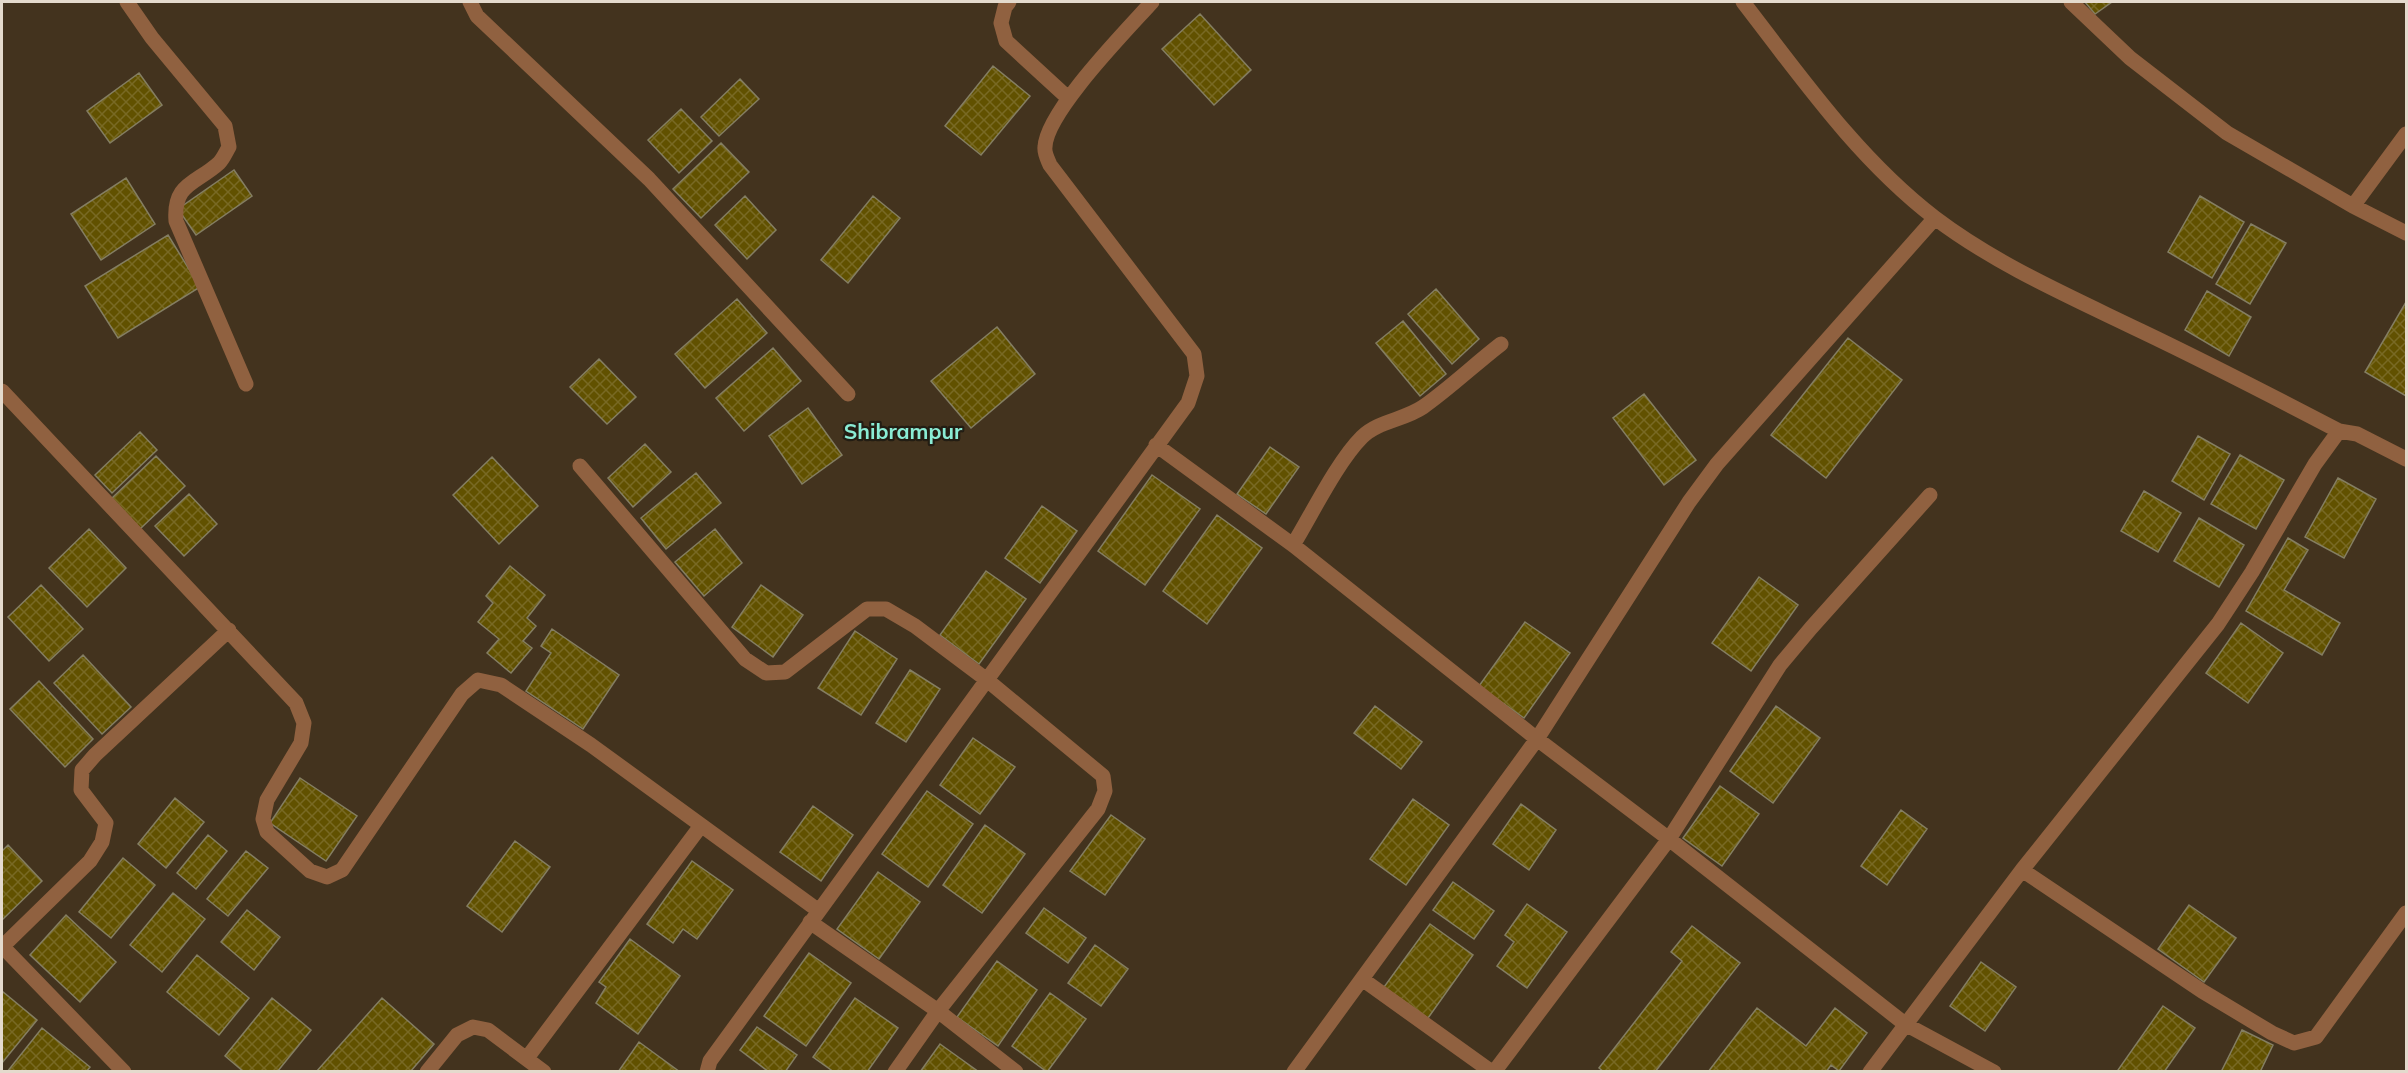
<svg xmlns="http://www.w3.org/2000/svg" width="2408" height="1073" viewBox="0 0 2408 1073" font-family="Mulish,sans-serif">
<defs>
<pattern id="building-cross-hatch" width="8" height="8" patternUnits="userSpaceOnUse" patternTransform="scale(1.5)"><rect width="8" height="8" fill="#615100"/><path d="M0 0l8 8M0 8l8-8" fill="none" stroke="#786924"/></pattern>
</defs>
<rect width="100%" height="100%" fill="#43331e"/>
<path fill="url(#building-cross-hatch)" stroke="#847e62" stroke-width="1.5" d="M 2085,2 L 2112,2 L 2095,14 Z
M 1200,14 L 1251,70 L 1214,105 L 1162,49 Z
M 993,66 L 1030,96 L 981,155 L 945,126 Z
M 139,73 L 162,105 L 110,143 L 87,111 Z
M 740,79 L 759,99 L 719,136 L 701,117 Z
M 681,109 L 712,141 L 679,173 L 648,140 Z
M 721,143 L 749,172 L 701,218 L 673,189 Z
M 234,170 L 252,196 L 196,235 L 178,209 Z
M 126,178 L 155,224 L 101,260 L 71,214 Z
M 745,196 L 776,230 L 747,259 L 715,225 Z
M 873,196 L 900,218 L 848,283 L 821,260 Z
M 2200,196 L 2244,222 L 2212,278 L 2168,252 Z
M 2251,224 L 2286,243 L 2250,304 L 2216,284 Z
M 168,235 L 200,287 L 118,338 L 85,286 Z
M 1436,289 L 1479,339 L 1452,364 L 1408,314 Z
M 2207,291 L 2251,317 L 2229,356 L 2185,330 Z
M 737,299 L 767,333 L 705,388 L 675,354 Z
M 2406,302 L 2406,396 L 2365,372 Z
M 1403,321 L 1446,374 L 1420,396 L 1376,343 Z
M 997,327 L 1035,374 L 971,428 L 931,381 Z
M 1848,338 L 1902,380 L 1826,478 L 1771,435 Z
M 773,348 L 801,381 L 744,431 L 716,398 Z
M 599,359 L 636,397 L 607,424 L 570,387 Z
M 1644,394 L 1696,460 L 1664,485 L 1613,418 Z
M 808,408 L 842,455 L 802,484 L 769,436 Z
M 140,432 L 157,450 L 112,493 L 95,475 Z
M 2198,436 L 2230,454 L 2204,500 L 2172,481 Z
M 645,444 L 671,472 L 633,507 L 608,478 Z
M 1270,447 L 1299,467 L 1266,514 L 1237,494 Z
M 2240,455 L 2284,480 L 2256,529 L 2211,504 Z
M 156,456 L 185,486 L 140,529 L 111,499 Z
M 492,457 L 538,506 L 499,544 L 453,495 Z
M 696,473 L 721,503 L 666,549 L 641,518 Z
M 1152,475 L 1200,509 L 1145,585 L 1098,551 Z
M 2338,478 L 2376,499 L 2344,558 L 2305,537 Z
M 2144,491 L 2181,513 L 2158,552 L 2121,531 Z
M 189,494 L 217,524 L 184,556 L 155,526 Z
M 1042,506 L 1077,531 L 1040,583 L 1005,558 Z
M 1217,515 L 1262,548 L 1207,624 L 1163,591 Z
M 2199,518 L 2244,545 L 2219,587 L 2174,561 Z
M 89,529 L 126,568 L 87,607 L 49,568 Z
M 715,529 L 742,563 L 704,596 L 675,562 Z
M 2288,538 L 2308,550 L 2284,590 L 2340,623 L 2322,655 L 2246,611 Z
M 510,566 L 545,595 L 527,618 L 536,626 L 523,641 L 532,648 L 511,673 L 487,653 L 499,639 L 478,622 L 493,603 L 486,596 Z
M 986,571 L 1026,599 L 979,664 L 940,635 Z
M 1759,577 L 1798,605 L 1751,671 L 1712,643 Z
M 41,585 L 83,629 L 49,661 L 8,617 Z
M 761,585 L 803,615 L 773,657 L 732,627 Z
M 1525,622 L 1570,653 L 1524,718 L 1479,686 Z
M 2241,623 L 2283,653 L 2248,703 L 2206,673 Z
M 552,629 L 619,675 L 583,729 L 526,691 L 551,653 L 541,646 Z
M 855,631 L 897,659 L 861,715 L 818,688 Z
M 83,655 L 131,707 L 102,734 L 54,683 Z
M 910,670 L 940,689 L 906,742 L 876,723 Z
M 39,681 L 93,739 L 65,767 L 10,709 Z
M 1375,706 L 1422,742 L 1401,769 L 1354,733 Z
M 1776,706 L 1820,738 L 1773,803 L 1730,771 Z
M 973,738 L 1015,767 L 980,814 L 940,785 Z
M 300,778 L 357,816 L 326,861 L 270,823 Z
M 1720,786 L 1759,814 L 1722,866 L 1683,838 Z
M 927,791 L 973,824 L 928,887 L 882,854 Z
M 175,798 L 204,822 L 166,868 L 138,844 Z
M 1413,799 L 1449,825 L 1406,885 L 1370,859 Z
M 1521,804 L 1556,830 L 1529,870 L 1493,844 Z
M 813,806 L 853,835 L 821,881 L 780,852 Z
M 1901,810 L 1927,829 L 1887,885 L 1861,866 Z
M 1111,815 L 1145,839 L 1105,895 L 1070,871 Z
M 985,825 L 1025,854 L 982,913 L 943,885 Z
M 208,835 L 227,851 L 196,889 L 177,873 Z
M 515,841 L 550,867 L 502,932 L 467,906 Z
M 8,845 L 42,881 L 2,920 L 2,851 Z
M 246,851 L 268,868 L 228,916 L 207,899 Z
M 123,858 L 155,885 L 111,938 L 79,912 Z
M 692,861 L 733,890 L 697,939 L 683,929 L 673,943 L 647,924 Z
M 878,872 L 920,902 L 879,959 L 837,929 Z
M 1453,882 L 1494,911 L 1474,939 L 1433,910 Z
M 173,893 L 205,919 L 162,972 L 130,945 Z
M 1527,904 L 1567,932 L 1527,988 L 1497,966 L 1514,942 L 1505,935 Z
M 2189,905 L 2236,938 L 2204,982 L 2158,949 Z
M 1044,908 L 1086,938 L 1068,963 L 1026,933 Z
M 247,910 L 280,937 L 254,970 L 221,942 Z
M 66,915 L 116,962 L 80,1002 L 30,955 Z
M 1430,924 L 1473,955 L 1428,1018 L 1384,987 Z
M 1692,926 L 1740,963 L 1655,1072 L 1604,1072 L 1599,1068 L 1682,961 L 1671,952 Z
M 630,939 L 680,976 L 638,1034 L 596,1003 L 606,987 L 599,982 Z
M 1095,945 L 1128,969 L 1101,1006 L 1068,983 Z
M 809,953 L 851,983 L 806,1046 L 764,1016 Z
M 197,955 L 249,998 L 219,1035 L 167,992 Z
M 997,961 L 1037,990 L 998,1046 L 957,1017 Z
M 1981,962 L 2016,987 L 1985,1031 L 1950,1006 Z
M 2,991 L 37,1020 L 2,1063 Z
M 1050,993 L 1086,1019 L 1047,1072 L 1012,1046 Z
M 272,998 L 311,1030 L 277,1072 L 244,1072 L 225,1056 Z
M 382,998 L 434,1044 L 410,1072 L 316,1072 Z
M 855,998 L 898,1028 L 867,1072 L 834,1072 L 813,1057 Z
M 2163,1006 L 2195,1028 L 2164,1072 L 2119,1072 L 2118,1070 Z
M 1757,1008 L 1806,1046 L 1835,1008 L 1867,1033 L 1839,1071 L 1831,1065 L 1826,1072 L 1708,1072 Z
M 757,1027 L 797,1055 L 785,1072 L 769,1072 L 740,1050 Z
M 42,1028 L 90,1067 L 86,1072 L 7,1072 Z
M 2242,1030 L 2273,1045 L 2260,1072 L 2221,1072 Z
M 639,1042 L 680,1072 L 618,1072 Z
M 940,1044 L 979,1072 L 920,1072 Z"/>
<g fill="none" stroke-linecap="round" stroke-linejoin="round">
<path stroke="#906140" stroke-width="15" d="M 127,2 L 152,38 L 225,126 L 229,147 C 226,152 223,159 219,163 C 196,184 173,183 176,221 L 246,384
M 470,2 L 477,16 L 649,179 L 848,394
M 1009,2 L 1005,7 L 1001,23 L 1006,41 L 1068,98
M 1743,2 C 1801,77 1858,159 1935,218 C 1997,265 2071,297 2141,331 C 2208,363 2274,397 2339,431
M 2071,2 L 2130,58 L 2227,133 L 2353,206 L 2406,233
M 2353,206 L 2406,134
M 2,391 L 296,703 L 304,723 L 301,743 L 267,800 L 263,819 L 267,832 L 310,871 L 327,877 L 342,870 L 462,694 L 478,680 L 501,685 L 591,745 L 819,911
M 1156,445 L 1293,545 L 1537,739 L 1669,839 L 1780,665 L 1811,628 L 1930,495
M 580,466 L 745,659 L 766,673 L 785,672 L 867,609 L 886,609 L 915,626 L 987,680 L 1103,776 L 1105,791 L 1098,809 L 938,1011 L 895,1072
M 1293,545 C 1312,514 1337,462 1362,437 C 1378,421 1404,420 1423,407 C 1450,388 1475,364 1501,344
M 2022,870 L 2202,991 L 2272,1033 L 2294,1043 L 2316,1037 L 2406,913
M 810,922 L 938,1011 L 1016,1072
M 2,946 L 124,1072
M 2,947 L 90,861 L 102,842 L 106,823 L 81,790 L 82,770 L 95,755 L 229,630
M 1362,979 L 1492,1072
M 527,1058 L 700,827
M 427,1072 L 457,1035 L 473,1027 L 488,1030 L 544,1072
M 707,1072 L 710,1061 L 1188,403 L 1197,376 L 1194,354 L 1050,165 C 1048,160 1044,153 1045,147 C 1046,112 1127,30 1152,2
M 1294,1072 L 1537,739 L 1689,502 L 1717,464 L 1935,218
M 1494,1072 L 1669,839 L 1905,1024 L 1994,1072
M 1870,1072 L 2022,870 L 2218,624 L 2252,572 L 2315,464 L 2339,431 L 2357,434 L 2406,459"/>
</g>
<g text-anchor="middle" stroke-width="4.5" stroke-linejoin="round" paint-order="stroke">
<g font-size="21" font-weight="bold" fill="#8aecd4" stroke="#231d13">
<text x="903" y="439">Shibrampur</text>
</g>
</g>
<rect width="2408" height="1073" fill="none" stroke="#e4dacd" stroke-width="6"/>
</svg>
